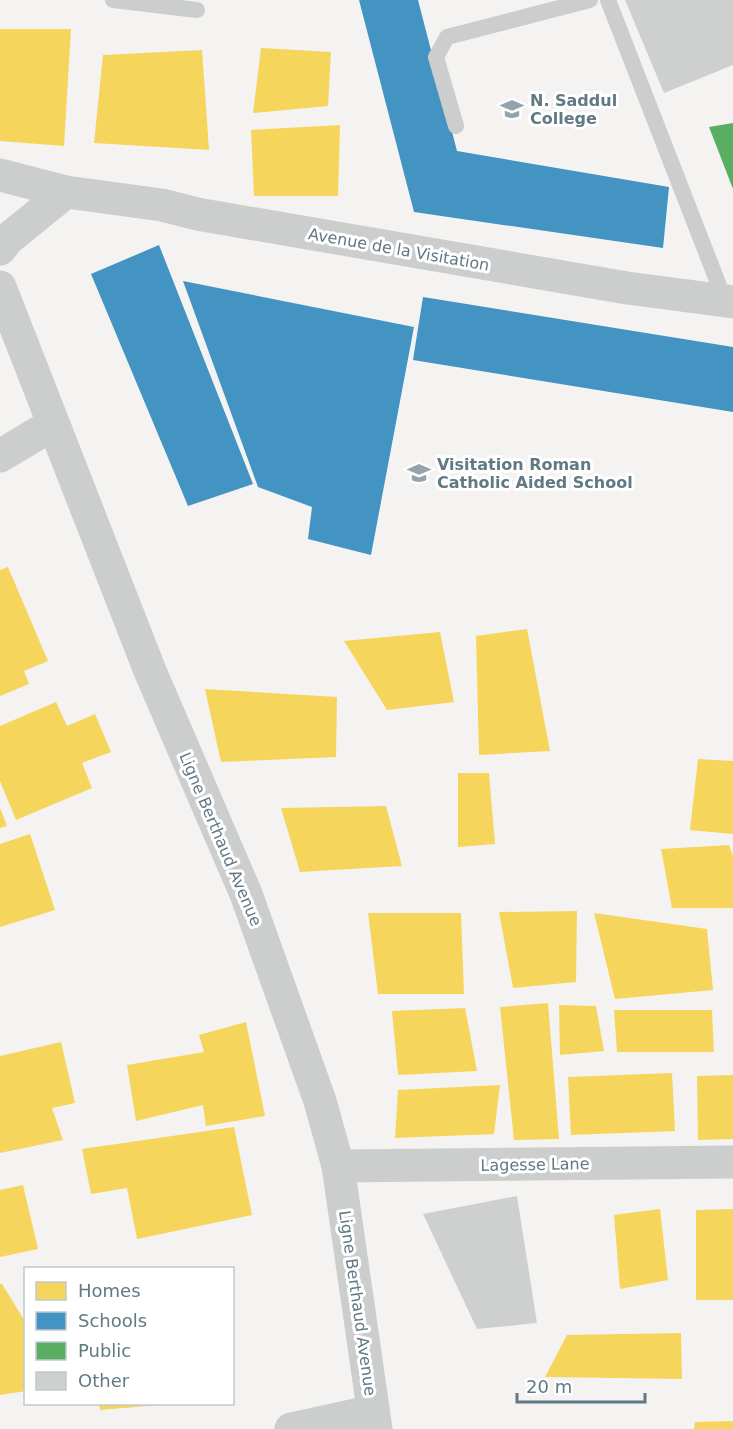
<svg xmlns="http://www.w3.org/2000/svg" width="733" height="1429" viewBox="0 0 733 1429" font-family="'DejaVu Sans',sans-serif">
<rect width="100%" height="100%" fill="#f4f3f1"/>
<path fill="#f6d55c" d="M 0,29 L 71,29 L 64,146 L 0,141 Z
M 261,48 L 331,52 L 328,106 L 253,113 Z
M 202,50 L 209,150 L 94,143 L 103,55 Z
M 340,125 L 338,196 L 254,196 L 251,130 Z
M 8,567 L 48,661 L 24,671 L 29,684 L 0,696 L 0,570 Z
M 527,629 L 550,751 L 479,755 L 476,636 Z
M 440,632 L 454,702 L 387,710 L 344,641 Z
M 205,689 L 337,697 L 336,757 L 221,762 Z
M 56,702 L 67,726 L 95,714 L 111,752 L 82,763 L 92,788 L 16,820 L 0,781 L 0,726 Z
M 698,759 L 733,761 L 733,834 L 690,830 Z
M 458,773 L 489,773 L 495,844 L 458,847 Z
M 386,806 L 402,866 L 300,872 L 281,808 Z
M 0,808 L 7,826 L 0,828 Z
M 30,834 L 55,910 L 0,927 L 0,844 Z
M 729,845 L 733,856 L 733,908 L 672,908 L 661,849 Z
M 577,911 L 576,982 L 513,988 L 499,912 Z
M 368,913 L 461,913 L 464,994 L 378,994 Z
M 594,913 L 707,929 L 713,990 L 615,999 Z
M 548,1003 L 559,1139 L 514,1140 L 500,1007 Z
M 559,1005 L 596,1006 L 604,1051 L 560,1055 Z
M 465,1008 L 477,1071 L 398,1075 L 392,1011 Z
M 614,1010 L 712,1010 L 714,1052 L 617,1052 Z
M 246,1022 L 265,1116 L 206,1126 L 203,1105 L 136,1121 L 127,1065 L 204,1052 L 199,1035 Z
M 61,1042 L 75,1103 L 52,1108 L 63,1140 L 0,1153 L 0,1056 Z
M 672,1073 L 675,1131 L 571,1135 L 568,1077 Z
M 733,1075 L 733,1139 L 698,1140 L 697,1076 Z
M 500,1085 L 494,1134 L 395,1138 L 398,1090 Z
M 234,1127 L 252,1215 L 137,1239 L 127,1188 L 91,1194 L 82,1149 Z
M 23,1185 L 38,1249 L 0,1257 L 0,1190 Z
M 660,1209 L 668,1280 L 620,1289 L 614,1215 Z
M 733,1209 L 733,1300 L 696,1300 L 696,1210 Z
M 0,1284 L 2,1284 L 26,1323 L 26,1391 L 0,1395 Z
M 681,1333 L 682,1379 L 545,1377 L 567,1335 Z
M 99,1404 L 159,1404 L 159,1405 L 100,1410 Z
M 733,1421 L 733,1429 L 694,1429 L 695,1422 Z"/>
<path fill="#4393c3" d="M 359,0 L 418,0 L 457,151 L 669,187 L 663,248 L 414,212 Z
M 159,245 L 253,484 L 188,506 L 91,274 Z
M 183,281 L 414,327 L 371,555 L 308,539 L 312,507 L 258,487 Z
M 423,297 L 733,347 L 733,412 L 413,360 Z"/>
<path fill="#5aae61" d="M 733,123 L 733,189 L 709,127 Z"/>
<path fill="#cecfcf" d="M 625,0 L 733,0 L 733,65 L 664,93 Z
M 517,1196 L 537,1323 L 477,1329 L 423,1214 Z"/>
<g fill="none" stroke-linecap="round" stroke-linejoin="round">
<path stroke="#cccece" stroke-width="16" d="M 113,0 L 197,10
M 608,0 L 725,301
M 456,126 L 436,57 L 447,37 L 590,0"/>
<path stroke="#cccece" stroke-width="33" d="M 0,175 L 66,192 L 162,205 L 197,214 L 627,288 L 733,302
M 0,249 L 8,239 L 66,192
M 338,1166 L 733,1162
M 291,1429 L 373,1411"/>
<path stroke="#cccece" stroke-width="33" d="M 0,287 L 150,671 L 246,894 L 320,1101 L 338,1166 L 376,1429
M 0,456 L 53,424"/>
</g>
<defs>
<g id="school-bare" transform="scale(1.8)"><path d="M0-5L7-2L0 1L-7-2ZM-4 1L0 2.5L4 1V4Q0 6-4 4Z" fill="#94a4aa" stroke="#fff" stroke-width="2.5" paint-order="stroke"/></g>
</defs>
<g fill-rule="evenodd">
<use href="#school-bare" x="512" y="109"/>
<use href="#school-bare" x="419" y="473"/>
</g>
<g text-anchor="middle" stroke-width="6" stroke-linejoin="round" paint-order="stroke">
<g font-size="16" font-weight="bold" fill="#617984" stroke="#fff" text-anchor="start">
<text x="530" y="106">N. Saddul<tspan x="530" dy="18">College</tspan></text>
<text x="437" y="470">Visitation Roman<tspan x="437" dy="18">Catholic Aided School</tspan></text>
</g>
<g font-size="16" fill="#617984" stroke="#fff">
<text transform="translate(399 249) rotate(10)" y="6">Avenue de la Visitation</text>
<text transform="translate(221 839) rotate(67)" y="6">Ligne Berthaud Avenue</text>
<text transform="translate(535 1164) rotate(-1)" y="6">Lagesse Lane</text>
<text transform="translate(358 1303) rotate(82)" y="6">Ligne Berthaud Avenue</text>
</g>
</g>
<rect x="24" y="1267" width="210" height="138" fill="#ffffff" stroke="#c0c9ce" stroke-width="1.5"/>
<rect x="36" y="1282" width="30" height="18" fill="#f6d55c" stroke="#c0c9ce" stroke-width="1.5"/>
<text x="78" y="1297" font-size="18" fill="#617984">Homes</text>
<rect x="36" y="1312" width="30" height="18" fill="#4393c3" stroke="#c0c9ce" stroke-width="1.5"/>
<text x="78" y="1327" font-size="18" fill="#617984">Schools</text>
<rect x="36" y="1342" width="30" height="18" fill="#5aae61" stroke="#c0c9ce" stroke-width="1.5"/>
<text x="78" y="1357" font-size="18" fill="#617984">Public</text>
<rect x="36" y="1372" width="30" height="18" fill="#cecfcf" stroke="#c0c9ce" stroke-width="1.5"/>
<text x="78" y="1387" font-size="18" fill="#617984">Other</text>
<path d="M517 1393v9h128v-9" fill="none" stroke="#617984" stroke-width="3"/>
<text x="526" y="1393" font-size="18" fill="#617984" stroke="#ffffff" stroke-width="4.5" paint-order="stroke">20 m</text>
</svg>
